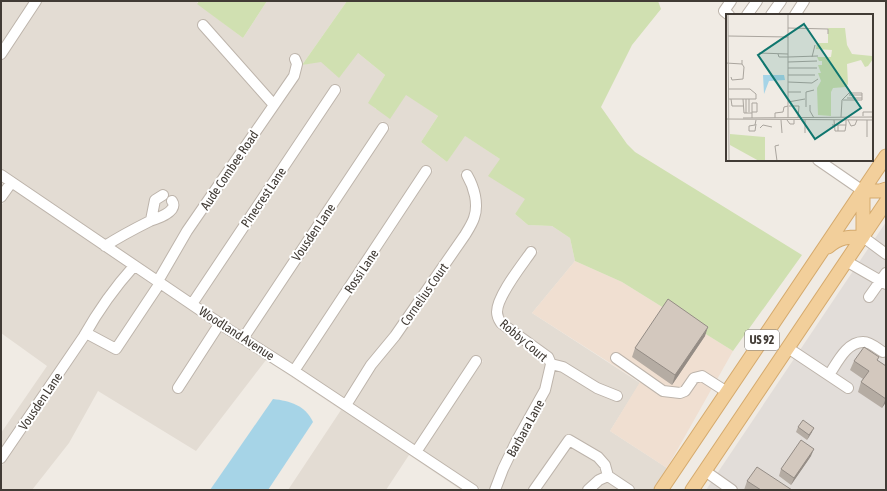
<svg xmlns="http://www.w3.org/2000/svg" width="887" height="491" viewBox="0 0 887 491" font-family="'Asap Condensed',sans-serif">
<rect width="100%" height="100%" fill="#f0ebe4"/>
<path fill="#e3dcd3" d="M 1,1 L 199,1 L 197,3 L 243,38 L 267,1 L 347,1 L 302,65 L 358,53 L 385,75 L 369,103 L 376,109 L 406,94 L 438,116 L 421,142 L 447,162 L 464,135 L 500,159 L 526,199 L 515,214 L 528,225 L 552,226 L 570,238 L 575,261 L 532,313 L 640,383 L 610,431 L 667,468 L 654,490 L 500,490 L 507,471 L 520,445 L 550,392 L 555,370 L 561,371 L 595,392 L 621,401 L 623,393 L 599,384 L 555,360 L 505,321 L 501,311 L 505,301 L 513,287 L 538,251 L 530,245 L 504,282 L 496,297 L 492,308 L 492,315 L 498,327 L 544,360 L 546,364 L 541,388 L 512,440 L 498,467 L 489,490 L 482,490 L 422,451 L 483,361 L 475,355 L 414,445 L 353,404 L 375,368 L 399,339 L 469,238 L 479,220 L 481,198 L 476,182 L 468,169 L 460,173 L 467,184 L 471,199 L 469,216 L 461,233 L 391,333 L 367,362 L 344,399 L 301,370 L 393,232 L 433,170 L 424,165 L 292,364 L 250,336 L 390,127 L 382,121 L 242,331 L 199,303 L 342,89 L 333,84 L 190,298 L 164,280 L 192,234 L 298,79 L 302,64 L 298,54 L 289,56 L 292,64 L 290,73 L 183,229 L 156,274 L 1,170 Z
M 13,189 L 127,266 L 91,313 L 80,333 L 1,449 L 1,433 L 47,366 L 1,333 L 1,206 Z
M 134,272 L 152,285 L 154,284 L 241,341 L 465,490 L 461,490 L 409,455 L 386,490 L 288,490 L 341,410 L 266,360 L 196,451 L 98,391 L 69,443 L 32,490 L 1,490 L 1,467 L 89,339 L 99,319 Z"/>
<path fill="#f0dfd1" d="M 575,261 L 622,282 L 733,351 L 667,468 L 610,431 L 640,382 L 532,313 Z"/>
<path fill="#e2ddd9" d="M 886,222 L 886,490 L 706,490 Z"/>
<path fill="#d0e0b1" d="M 199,1 L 267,1 L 243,38 L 197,4 Z
M 347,1 L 658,1 L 661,9 L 632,45 L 601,107 L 627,144 L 635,152 L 802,255 L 733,351 L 622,282 L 575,261 L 570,238 L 552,226 L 528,225 L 515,214 L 525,199 L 488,176 L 500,159 L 465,136 L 447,162 L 421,142 L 438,116 L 406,95 L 390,119 L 368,103 L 385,75 L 358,53 L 339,78 L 321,62 L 302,65 Z"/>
<path fill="#a6d4e7" d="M 273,399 C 290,401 305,405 313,422 L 268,490 L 210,490 Z"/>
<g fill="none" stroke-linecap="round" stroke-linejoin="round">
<g stroke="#bdb4ab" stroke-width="12">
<path id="minor" d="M 729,15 L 724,11 L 731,1
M 747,15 L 757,1
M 771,15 L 781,1
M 795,15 L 804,1
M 203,25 L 274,105
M 1,54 L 36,1
M 818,160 L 863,191
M 1,175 L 228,329 L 294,371 L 473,490
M 1,197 L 11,183
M 151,220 L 155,200 L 163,195
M 863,237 L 886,254
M 105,246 C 119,237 134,229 150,221 C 157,218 167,216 172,209 C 174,206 174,204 172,201
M 531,252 C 522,265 497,296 497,312 C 497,316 499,320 501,323 L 548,357 L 551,364 L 563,367 L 597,388 L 617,396
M 846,261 L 886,284
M 158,281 L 187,231 L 294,76 L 297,64 L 295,59
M 869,297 L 886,273
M 192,304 L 335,90
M 86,333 L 116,349 L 160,283
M 244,337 L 383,128
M 788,348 L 848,388
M 616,358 L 663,391 L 680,393 L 685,391 L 694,378 L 702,376 L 727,392
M 294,371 L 426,171
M 829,375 C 837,363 847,341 864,342 C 870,342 878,349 883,352
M 178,388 L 220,323
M 346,405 L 371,365 L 395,336 L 465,235 C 468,230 472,224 474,218 C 479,204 474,187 467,175
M 416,452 L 476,361
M 1,458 L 84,336 C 98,311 115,287 134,266
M 705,471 L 732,490
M 495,490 L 503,469 L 516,442 L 545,390 L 551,364
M 534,490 L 569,440 L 598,457 L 605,465 L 608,476 L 629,490
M 588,490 L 599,480 L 608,476"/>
</g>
<g stroke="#d5aa6d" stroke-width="15">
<path id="major" d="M 863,191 L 880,191 L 886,189
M 863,237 L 863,191
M 828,247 C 840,237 847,237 863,237
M 661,490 L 886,156
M 692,490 L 886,202"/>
</g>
<use href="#minor" stroke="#fff" stroke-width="10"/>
<use href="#major" stroke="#f2cf9b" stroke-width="13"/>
</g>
<path fill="#b5aca3" d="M 705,336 L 672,385 L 632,357 L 635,348 Z
M 877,360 L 886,366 L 886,402 L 882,408 L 858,392 L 861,382 L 863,379 L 850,370 L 854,361 Z
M 798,427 L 812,432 L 807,440 L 796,432 Z
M 811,456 L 791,485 L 779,476 L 781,469 Z
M 747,481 L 792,490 L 744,490 Z"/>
<path fill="#948c85" d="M 708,327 L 705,336 L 672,385 L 675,375 Z
M 886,398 L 886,402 L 882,408 Z
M 814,428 L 812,432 L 807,440 L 809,435 Z
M 814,449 L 811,456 L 791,485 L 794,478 Z"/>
<path fill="#d3c8be" stroke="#948c85" d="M 668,299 L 708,327 L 675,375 L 635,348 Z
M 864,347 L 879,357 L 877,360 L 886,366 L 886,399 L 861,382 L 869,371 L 854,361 Z
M 803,420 L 814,428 L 809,435 L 798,427 Z
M 801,440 L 814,449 L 794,478 L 781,469 Z
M 757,467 L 792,490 L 761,490 L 747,481 Z"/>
<g text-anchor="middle" stroke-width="4" stroke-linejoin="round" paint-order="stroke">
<rect fill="#fff" stroke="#7a7672" stroke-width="1" x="745" y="330" width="34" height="20" rx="3"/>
<g font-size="12" font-weight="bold" fill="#413b35">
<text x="762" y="344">US 92</text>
</g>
<g font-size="13" fill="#413b35" stroke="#fff">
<text transform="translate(229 170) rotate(-56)" y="5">Aude Combee Road</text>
<text transform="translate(263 197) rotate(-56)" y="5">Pinecrest Lane</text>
<text transform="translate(313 232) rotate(-56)" y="5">Vousden Lane</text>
<text transform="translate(361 271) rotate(-56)" y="5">Rossi Lane</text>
<text transform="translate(424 294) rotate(-55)" y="5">Cornelius Court</text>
<text transform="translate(237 333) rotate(33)" y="5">Woodland Avenue</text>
<text transform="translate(524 340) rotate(40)" y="5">Robby Court</text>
<text transform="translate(40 401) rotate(-56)" y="5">Vousden Lane</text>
<text transform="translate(525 428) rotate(-61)" y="5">Barbara Lane</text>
</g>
</g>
<g transform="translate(726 14)">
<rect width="147" height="147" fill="#f0ebe4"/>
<path d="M 102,14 L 119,14 L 121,31 L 126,40 L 146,42 L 147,45 L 142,52 L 139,53 L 135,46 L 121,50 L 122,70 L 120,73 L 107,74 L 105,78 L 105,102 L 92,101 L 91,74 L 95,67 L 92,59 L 95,59 L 92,51 L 96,51 L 96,47 L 93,47 L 91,43 L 105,43 L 106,36 L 90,35 L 91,29 L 102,29 ZM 4,120 L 39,123 L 39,147 L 33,147 L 4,131 Z" fill="#d0e0b1"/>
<path d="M 37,61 L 58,61 L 59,66 L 43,67 L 38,80 Z" fill="#a6d4e7"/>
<path fill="none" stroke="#aaa59e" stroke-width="1" d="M 2,0 L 3,147M 62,0 L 62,104M 62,14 L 102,15 L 102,20M 2,22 L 62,23M 33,39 L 62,40M 52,40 L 53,43 L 62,43M 62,43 L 92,42M 86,43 L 89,31M 62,48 L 91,47M 0,49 L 16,50 L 16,46M 62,54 L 91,54M 62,61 L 89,61M 5,63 L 6,66 L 17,65 L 18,53 L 16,50M 62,68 L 86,69 L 92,65M 3,75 L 24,75 L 30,80 L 30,85 L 3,85M 62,78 L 75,78M 123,81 L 136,81M 121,84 L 136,84M 5,85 L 6,92 L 17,92M 17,85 L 18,99 L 26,99M 23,85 L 23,98M 62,88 L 79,85M 26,89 L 31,89 L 31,98 L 26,98M 26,89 L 26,104M 84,91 L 84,97 L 88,104M 63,92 L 73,92 L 72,104M 80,93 L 80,78 L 88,76M 20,99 L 20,85M 137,102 L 137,98 L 147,98M 115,103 L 116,86 L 123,79 L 136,79 L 136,86 L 117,86M 17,104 L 147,103M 49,104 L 49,99 L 57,98 L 58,93 L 62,92M 0,105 L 147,106M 55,106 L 56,119M 61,106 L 64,110 L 68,110 L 68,106M 108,106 L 109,117 L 112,117 L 112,111M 122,106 L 125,112 L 129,111 L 131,106M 141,106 L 141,123M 30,110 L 29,117 L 23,117 L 23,112 L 29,111 L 30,106M 106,111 L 120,111 L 120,106M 34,114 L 37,111 L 46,113M 112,117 L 119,117 L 120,111M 79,119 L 79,106M 51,147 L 49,132 L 53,131"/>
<path fill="#0f766e" fill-opacity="0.15" stroke="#0f766e" stroke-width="2" d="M 78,10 L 135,94 L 89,125 L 32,41 Z"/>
<rect width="147" height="147" fill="none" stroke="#413b35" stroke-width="2"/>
</g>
<rect width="887" height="491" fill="none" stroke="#413b35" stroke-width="4"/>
</svg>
